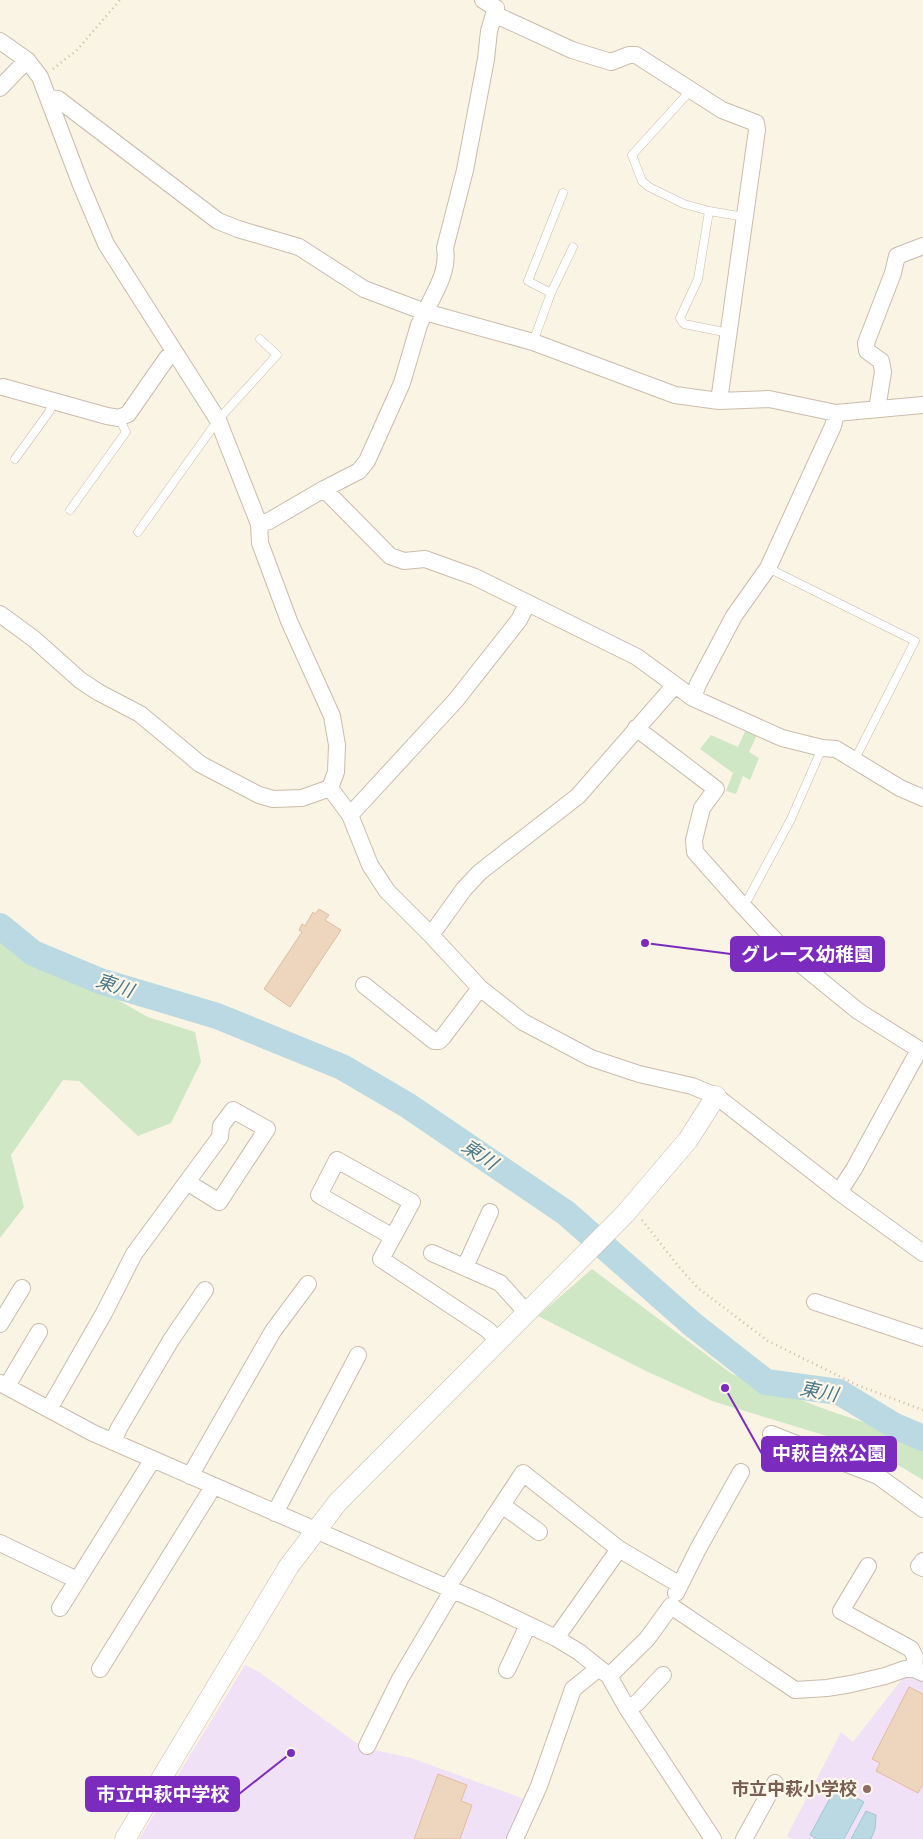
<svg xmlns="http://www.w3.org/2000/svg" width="923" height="1839" viewBox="0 0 923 1839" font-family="Poppins,'Noto Sans JP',sans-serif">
<rect width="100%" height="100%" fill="#faf4e4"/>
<path fill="#f1e1f7" d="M 245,1665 L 259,1672 L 355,1742 L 370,1749 L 411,1758 L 527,1800 L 513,1839 L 139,1839 Z
M 906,1674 L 923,1678 L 923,1839 L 793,1839 L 787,1836 L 841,1732 L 853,1742 Z"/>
<path fill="#cfe7c4" d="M 747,727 L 759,731 L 749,752 L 759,758 L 750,780 L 743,776 L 736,794 L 726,791 L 733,773 L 700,749 L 711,735 L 738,747 Z
M 0,934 L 148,1017 L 195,1032 L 201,1062 L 171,1123 L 138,1136 L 79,1081 L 63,1080 L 11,1155 L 24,1207 L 0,1238 Z
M 592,1269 L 732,1374 L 830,1411 L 923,1442 L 923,1480 L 873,1450 L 712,1401 L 646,1371 L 538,1316 Z"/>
<path fill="#bad9e2" stroke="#a1c7d3" d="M 836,1787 L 864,1802 L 844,1839 L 817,1839 L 810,1835 Z
M 866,1811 L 876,1815 L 875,1829 L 871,1839 L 851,1839 Z"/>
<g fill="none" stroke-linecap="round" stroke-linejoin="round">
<path stroke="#bad9e2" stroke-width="26" d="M 0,926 L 33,953 L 100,981 L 217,1016 L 342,1067 L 407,1105 L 566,1213 L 692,1324 L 766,1382 L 839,1392 L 895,1426 L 923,1438"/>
</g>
<path fill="#eed5bd" stroke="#dfbd9f" d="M 319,909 L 329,915 L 325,920 L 341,930 L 290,1007 L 264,989 L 302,932 L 299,930 L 302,924 L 305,926 L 313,912 L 315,914 Z
M 909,1687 L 923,1694 L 923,1784 L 918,1793 L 876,1771 L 880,1763 L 872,1759 Z
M 438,1774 L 467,1785 L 461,1801 L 472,1805 L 460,1839 L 414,1839 Z"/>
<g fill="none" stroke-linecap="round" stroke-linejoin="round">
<g stroke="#cbbcab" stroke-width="9">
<path id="service" d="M 691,90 L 632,155 L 642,181 L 649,187 L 684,204 L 709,211 L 745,217
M 709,211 L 698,279 L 680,318 L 684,324 L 729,333
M 551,293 L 528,281 L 563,193
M 533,342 L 551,293 L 573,247
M 15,459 L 49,412 L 54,401
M 70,510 L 126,432 L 119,418
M 138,532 L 218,420 L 277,355 L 260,339
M 768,568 L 915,641 L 854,761
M 742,905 L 748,899 L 791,819 L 822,748"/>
</g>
<g stroke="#cbbcab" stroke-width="18">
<path id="minor" d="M 483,0 L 496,8 L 494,14
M 0,41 L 27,60 L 40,77 L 81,185 L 106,244 L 218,420 L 259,524 L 260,543 L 289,621 L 332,716 L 337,745 L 336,772 L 330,788 L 350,815 L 370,865 L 387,891 L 431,935 L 480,988 L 523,1022 L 591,1058 L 639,1074 L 692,1086 L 716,1096 L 839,1192 L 923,1253
M 0,88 L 27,60
M 48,98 L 58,99 L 218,221 L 238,229 L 299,247 L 364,289 L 425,312 C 435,292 449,271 445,248 L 465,170 L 486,59 L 489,31 L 494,14 L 572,50 L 611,62 L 629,55 L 636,55 L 722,110 L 756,123 L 757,130 L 719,401
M 3,387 L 107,416 L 119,418 L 128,414 L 167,358 L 175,353
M 877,409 L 883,372 L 881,361 L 867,351 L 866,343 L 893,273 L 897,256 L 923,246
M 324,489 L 390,556 L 404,561 L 425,559 L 475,577 L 637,657 L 693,698 L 782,738 L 822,748 L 836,749 L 900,788 L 923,798
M 259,524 L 269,521 L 324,489 L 359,471 L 367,461 L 402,383 L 419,325 L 425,312 L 533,342 L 675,395 L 719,401 L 769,399 L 836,413 L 923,405
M 0,614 L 34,639 L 80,680 L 98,692 L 140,714 L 200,764 L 259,795 L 273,799 L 302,798 L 330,788
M 693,698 L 698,684 L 734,616 L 768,568 L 833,426 L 836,413
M 636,728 L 716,789 L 702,808 L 694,840 L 695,852 L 742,905 L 787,953 L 858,1011 L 923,1052
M 350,815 L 456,700 L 519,620 L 527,604
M 431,935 L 464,889 L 480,872 L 578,796 L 675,685
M 364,985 L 434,1041 L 439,1041 L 443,1037 L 480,988
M 839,1192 L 854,1169 L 919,1050
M 393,1237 L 412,1202 L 337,1160 L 319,1195 L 393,1237 L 381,1259 L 488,1330 L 498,1341
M 432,1253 L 500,1283 L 527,1313
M 465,1267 L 490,1212
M 815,1302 L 923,1338
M 0,1324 L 22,1288
M 0,1383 L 93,1433 L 487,1605 L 556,1638 L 579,1652 L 609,1676 L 627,1708 L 713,1839
M 7,1386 L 39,1332
M 49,1409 L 104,1313 L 134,1254 L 220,1137 L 221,1126 L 233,1110 L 267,1129 L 219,1202 L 187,1182
M 771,1434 L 878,1476 L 923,1509
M 113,1442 L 119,1428 L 171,1340 L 205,1290
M 190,1476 L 273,1331 L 308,1284
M 502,1505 L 539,1532
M 275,1513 L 358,1355
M 0,1543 L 77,1580
M 923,1561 L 919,1566 L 923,1568
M 868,1566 L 841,1611 L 911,1649 L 915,1657 L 914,1669
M 447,1588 L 523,1473 L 619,1549 L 680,1585
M 676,1593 L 698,1549 L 741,1472
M 60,1608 L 153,1459
M 556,1638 L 619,1549
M 100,1669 L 208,1495 L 213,1486
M 507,1670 L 528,1625
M 609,1676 L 647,1639 L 671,1606 L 795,1690 L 827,1688 L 851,1684 L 885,1676 L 905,1669 L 914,1669 L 923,1673
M 627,1708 L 637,1703 L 663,1675
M 367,1746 L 400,1679 L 452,1591
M 515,1839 L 539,1786 L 573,1689 L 599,1668
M 744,1839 L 775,1783"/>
</g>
<g stroke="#cbbcab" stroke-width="21">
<path id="tertiary" d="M 125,1839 L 289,1566 L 338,1502 L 625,1214 L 688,1140 L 716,1096"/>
</g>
<path stroke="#d2b9a1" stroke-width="2.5" stroke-dasharray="1 4" stroke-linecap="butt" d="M 53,69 L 77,50 L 120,0
M 642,1220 L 679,1267 L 698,1288 L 768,1341 L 857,1385 L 923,1410"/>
<use href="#service" stroke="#fff" stroke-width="8"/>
<use href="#minor" stroke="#fff" stroke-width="16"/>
<use href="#tertiary" stroke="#fff" stroke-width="20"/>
</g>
<circle fill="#8d6e63" stroke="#fef8ea" stroke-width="2" cx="867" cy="1789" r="5"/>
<g text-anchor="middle" stroke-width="4.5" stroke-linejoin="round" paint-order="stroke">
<g font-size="18" font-weight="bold" fill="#785e54" stroke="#fef8ea" text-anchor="end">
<text x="857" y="1795">市立中萩小学校</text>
</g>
<g font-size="19" font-style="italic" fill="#4a798a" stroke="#fef8ea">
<text transform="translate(115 985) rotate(18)" y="7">東川</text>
<text transform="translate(480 1154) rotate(34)" y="7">東川</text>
<text transform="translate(819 1391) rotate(11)" y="7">東川</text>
</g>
</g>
<path fill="none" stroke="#7b2cbf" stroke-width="2" d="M645 943L731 954M725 1388L762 1454M291 1753L239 1794"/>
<g fill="#7b2cbf" stroke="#fef8ea" stroke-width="2">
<circle cx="645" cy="943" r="5"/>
<circle cx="725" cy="1388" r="5"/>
<circle cx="291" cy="1753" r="5"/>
</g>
<g fill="#7b2cbf" stroke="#7b2cbf" stroke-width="2">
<rect x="731" y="937" width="153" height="34" rx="5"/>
<rect x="762" y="1437" width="134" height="34" rx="5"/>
<rect x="86" y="1777" width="153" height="34" rx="5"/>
</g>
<g font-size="19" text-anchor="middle" font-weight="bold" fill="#fff">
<text x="807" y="961">グレース幼稚園</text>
<text x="829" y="1460">中萩自然公園</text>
<text x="163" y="1801">市立中萩中学校</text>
</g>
</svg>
